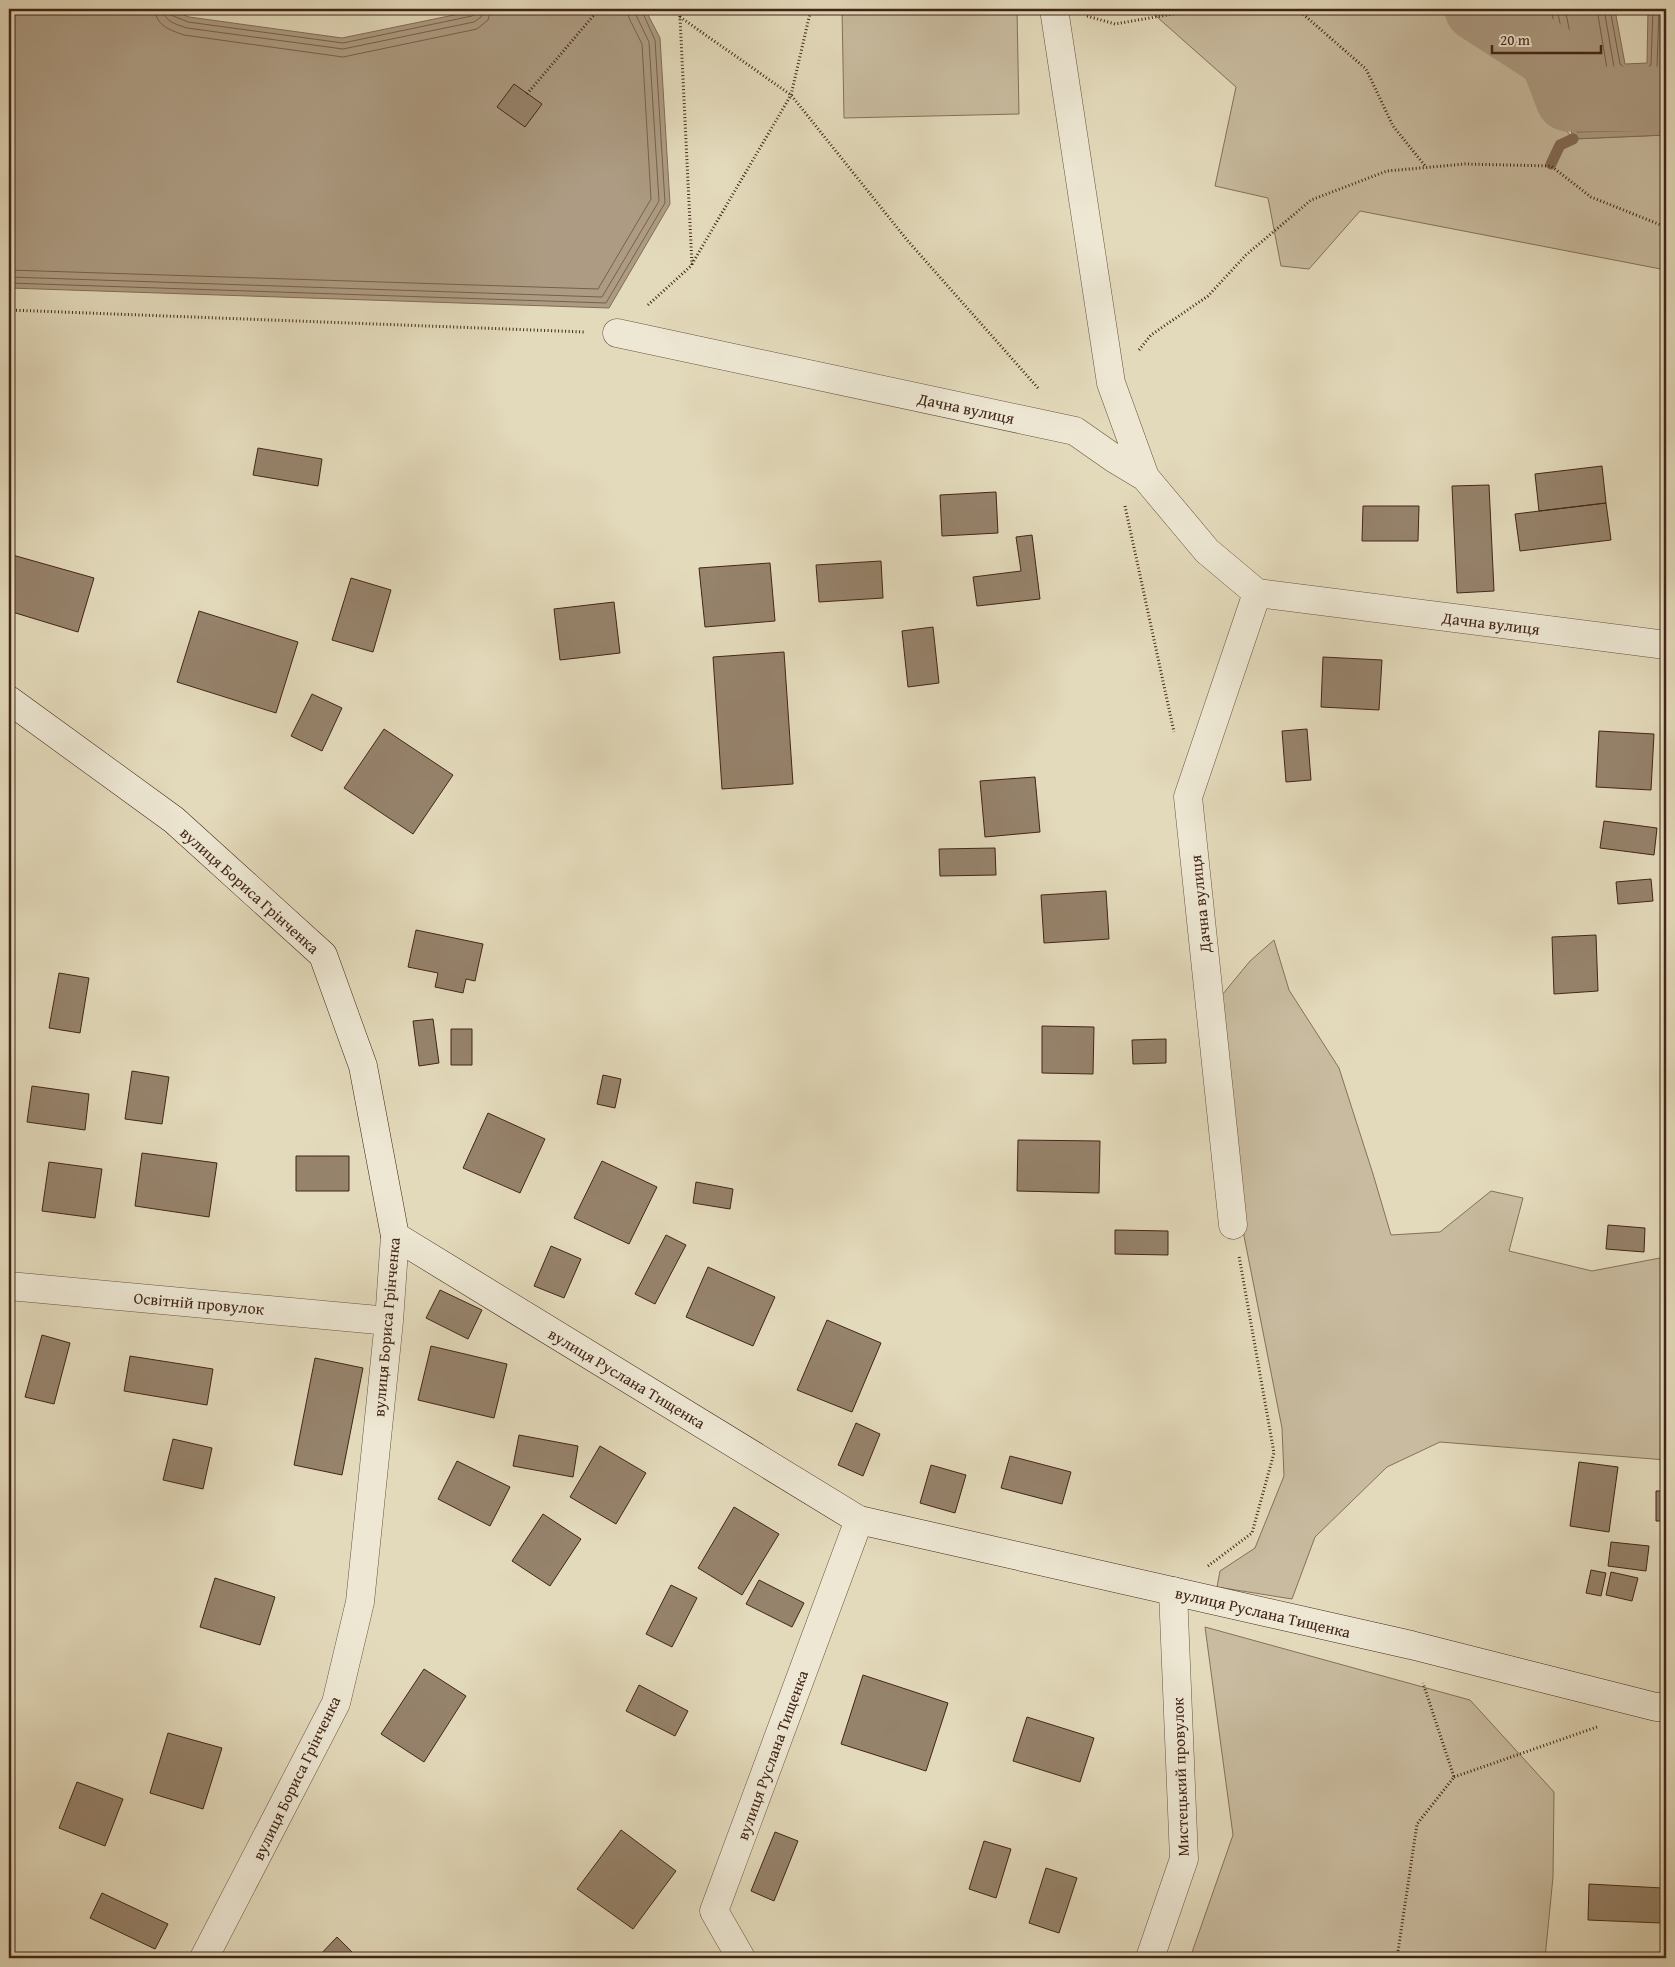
<svg xmlns="http://www.w3.org/2000/svg" width="1675" height="1967" viewBox="0 0 1675 1967" font-family="'Gentium Book Plus',serif">
<rect width="100%" height="100%" fill="#e3dabb"/>
<filter id="stains"><feTurbulence type="fractalNoise" baseFrequency=".004" numOctaves="4"/><feColorMatrix values="0 0 0 0 .2 0 0 0 0 .09 0 0 0 0 .02 0 0 0 .5 -.17"/></filter>
<radialGradient id="worn" r=".72"><stop offset=".6" stop-color="#630" stop-opacity="0"/><stop offset="1" stop-color="#630" stop-opacity=".3"/></radialGradient>
<path fill="#c8bb9f" stroke="#86705a" d="M 842,9 L 1017,9 L 1019,114 L 844,118 Z
M 1148,9 L 1545,9 L 1546,11 L 1517,67 L 1573,139 L 1666,135 L 1666,270 L 1360,211 L 1309,269 L 1281,266 L 1268,198 L 1215,186 L 1236,87 Z
M 1274,940 L 1289,990 L 1339,1068 L 1373,1174 L 1391,1235 L 1440,1232 L 1491,1191 L 1523,1198 L 1509,1251 L 1592,1271 L 1660,1258 L 1666,1261 L 1666,1460 L 1440,1442 L 1387,1467 L 1315,1537 L 1292,1599 L 1217,1587 L 1220,1571 L 1255,1548 L 1284,1476 L 1282,1428 L 1244,1236 L 1224,1047 L 1222,995 L 1250,961 Z
M 1205,1627 L 1470,1700 L 1554,1792 L 1553,1877 L 1545,1958 L 1190,1958 L 1233,1835 Z"/>
<path fill="#ad9c83" stroke="#836c57" d="M 9,9 L 169,9 L 189,17 L 342,38 L 483,9 L 645,9 L 660,38 L 670,204 L 609,308 L 9,288 Z
M 1550,9 L 1611,9 L 1615,10 L 1625,64 L 1647,63 L 1648,9 L 1666,9 L 1666,135 L 1573,139 L 1546,11 Z"/>
<g fill="none" stroke-linecap="round" stroke-linejoin="round">
<path stroke="#78604c" stroke-width="1" d="M 155,9 C 156,26 170,30 184,35 L 343,57 L 477,29 L 488,20 L 491,9
M 163,9 C 164,22 176,24 187,28 L 343,49 L 474,22 L 481,17 L 483,9
M 169,9 L 171,15 L 188,22 L 343,43 L 472,16 L 476,13 L 477,9
M 1551,9 L 1577,132 L 1666,130
M 1557,9 L 1582,126 L 1666,124
M 1565,9 L 1588,118 L 1666,116
M 1597,9 L 1607,69 C 1609,74 1612,78 1617,81 C 1628,86 1657,84 1663,72 C 1668,64 1666,53 1666,45
M 1604,9 L 1614,67 C 1621,79 1649,79 1657,68 L 1659,9
M 1610,9 L 1620,64 L 1626,69 L 1647,68 L 1651,65 L 1653,9
M 9,270 L 598,289 L 651,199 L 642,44 L 629,18 L 628,9
M 9,277 L 602,297 L 659,201 L 649,42 L 636,15 L 635,9
M 9,283 L 606,303 L 665,203 L 655,40 L 641,9"/>
<path stroke="#836c57" stroke-width="11" d="M 1551,164 L 1560,145 L 1573,139"/>
<path stroke="#ad9c83" stroke-width="65" d="M 1477,9 L 1552,57 L 1568,99 L 1666,99"/>
</g>
<path fill="#96836c" stroke="#432516" d="M 514,84 L 542,104 L 525,127 L 497,107 Z
M 258,448 L 322,459 L 318,486 L 253,475 Z
M 1602,466 L 1606,503 L 1539,511 L 1535,474 Z
M 1489,485 L 1494,591 L 1457,593 L 1452,486 Z
M 996,492 L 998,533 L 942,536 L 940,495 Z
M 1606,503 L 1611,540 L 1520,551 L 1515,514 Z
M 1363,506 L 1419,506 L 1418,541 L 1362,541 Z
M 1032,535 L 1040,599 L 977,606 L 973,577 L 1021,571 L 1016,537 Z
M 9,554 L 94,578 L 78,632 L 9,611 Z
M 1664,554 L 1666,554 L 1666,599 L 1665,599 Z
M 881,561 L 883,598 L 819,602 L 816,565 Z
M 770,563 L 775,621 L 705,627 L 699,568 Z
M 351,578 L 391,590 L 373,652 L 332,640 Z
M 614,602 L 620,653 L 560,660 L 554,609 Z
M 199,611 L 298,642 L 276,713 L 177,682 Z
M 933,627 L 939,683 L 908,687 L 902,631 Z
M 784,652 L 793,784 L 722,789 L 713,657 Z
M 1323,657 L 1382,660 L 1379,710 L 1321,707 Z
M 312,694 L 342,708 L 322,751 L 291,736 Z
M 384,729 L 453,775 L 413,834 L 344,788 Z
M 1307,729 L 1311,780 L 1286,782 L 1282,731 Z
M 1599,731 L 1654,734 L 1651,790 L 1596,787 Z
M 1035,777 L 1040,832 L 985,837 L 980,781 Z
M 1604,821 L 1657,828 L 1654,855 L 1600,848 Z
M 995,848 L 996,875 L 940,876 L 939,849 Z
M 1651,879 L 1653,901 L 1618,904 L 1616,882 Z
M 1106,891 L 1109,939 L 1044,943 L 1041,895 Z
M 416,930 L 483,944 L 475,981 L 466,979 L 463,993 L 435,987 L 438,973 L 408,967 Z
M 1596,935 L 1598,991 L 1554,994 L 1552,937 Z
M 59,973 L 89,978 L 80,1033 L 49,1028 Z
M 433,1019 L 439,1063 L 419,1066 L 413,1021 Z
M 1042,1026 L 1094,1027 L 1093,1074 L 1042,1073 Z
M 451,1029 L 472,1029 L 472,1065 L 451,1065 Z
M 1166,1039 L 1166,1063 L 1133,1064 L 1132,1040 Z
M 132,1071 L 169,1077 L 162,1124 L 125,1119 Z
M 603,1075 L 621,1079 L 615,1108 L 597,1104 Z
M 32,1086 L 89,1094 L 85,1130 L 27,1122 Z
M 488,1113 L 545,1139 L 520,1193 L 463,1168 Z
M 1018,1140 L 1100,1141 L 1099,1193 L 1017,1191 Z
M 142,1153 L 217,1163 L 209,1217 L 135,1206 Z
M 296,1156 L 349,1156 L 349,1191 L 296,1191 Z
M 602,1161 L 657,1187 L 629,1244 L 574,1218 Z
M 49,1162 L 102,1169 L 95,1218 L 42,1211 Z
M 696,1182 L 733,1189 L 730,1209 L 693,1203 Z
M 1608,1225 L 1645,1228 L 1644,1252 L 1606,1249 Z
M 1115,1230 L 1168,1231 L 1168,1255 L 1115,1254 Z
M 666,1235 L 686,1245 L 655,1304 L 635,1294 Z
M 551,1246 L 581,1259 L 564,1298 L 534,1286 Z
M 708,1267 L 775,1297 L 753,1346 L 686,1317 Z
M 440,1290 L 482,1310 L 468,1339 L 426,1318 Z
M 827,1320 L 881,1343 L 852,1412 L 797,1390 Z
M 42,1335 L 70,1343 L 54,1404 L 25,1397 Z
M 431,1346 L 507,1364 L 494,1418 L 418,1400 Z
M 130,1356 L 213,1369 L 207,1405 L 124,1391 Z
M 315,1358 L 363,1368 L 342,1475 L 294,1465 Z
M 856,1423 L 880,1434 L 863,1476 L 838,1465 Z
M 519,1435 L 578,1446 L 573,1477 L 513,1466 Z
M 173,1439 L 212,1448 L 203,1489 L 163,1480 Z
M 600,1446 L 646,1473 L 616,1524 L 570,1497 Z
M 1010,1456 L 1071,1472 L 1062,1504 L 1001,1488 Z
M 457,1461 L 510,1487 L 490,1526 L 438,1499 Z
M 1579,1462 L 1618,1467 L 1609,1532 L 1570,1526 Z
M 931,1465 L 966,1475 L 955,1513 L 920,1503 Z
M 1656,1491 L 1666,1491 L 1666,1521 L 1656,1521 Z
M 734,1507 L 779,1534 L 742,1595 L 698,1568 Z
M 543,1514 L 581,1539 L 550,1586 L 512,1561 Z
M 1611,1542 L 1649,1546 L 1646,1571 L 1608,1566 Z
M 1591,1570 L 1606,1573 L 1601,1596 L 1586,1593 Z
M 1611,1572 L 1638,1578 L 1632,1601 L 1606,1595 Z
M 215,1578 L 275,1597 L 260,1645 L 200,1627 Z
M 759,1580 L 804,1603 L 792,1627 L 746,1604 Z
M 671,1585 L 697,1598 L 672,1647 L 646,1634 Z
M 424,1669 L 466,1696 L 424,1762 L 381,1734 Z
M 863,1675 L 948,1703 L 926,1771 L 841,1744 Z
M 639,1685 L 688,1711 L 675,1736 L 626,1711 Z
M 1027,1717 L 1094,1738 L 1080,1782 L 1013,1761 Z
M 168,1733 L 222,1748 L 203,1809 L 150,1793 Z
M 77,1782 L 123,1799 L 105,1846 L 59,1828 Z
M 621,1830 L 676,1871 L 633,1929 L 577,1889 Z
M 775,1832 L 798,1841 L 774,1901 L 751,1891 Z
M 984,1841 L 1011,1849 L 996,1898 L 969,1889 Z
M 1046,1868 L 1077,1878 L 1059,1933 L 1029,1923 Z
M 1589,1884 L 1662,1888 L 1661,1923 L 1588,1920 Z
M 102,1893 L 168,1924 L 155,1949 L 90,1918 Z
M 337,1937 L 358,1958 L 317,1958 Z"/>
<g fill="none" stroke-linecap="round" stroke-linejoin="round">
<g stroke="#6b523f" stroke-width="29">
<path id="street" d="M 1054,9 L 1111,383 L 1145,477
M 617,333 L 1075,431 L 1115,459 L 1145,477 L 1207,551 L 1257,593 L 1666,645
M 1233,1225 L 1188,797 L 1257,593
M 9,1286 L 389,1321
M 204,1958 L 336,1703 L 360,1602 L 389,1321 L 395,1236
M 741,1958 L 714,1911 L 859,1520
M 1150,1958 L 1184,1859 L 1173,1591"/>
</g>
<g stroke="#432516" stroke-width="29">
<path id="secondary" d="M 9,700 L 174,820 L 323,955 L 363,1066 L 395,1236 L 859,1520 L 1411,1645 L 1656,1707 L 1666,1707"/>
</g>
<path stroke="#432516" stroke-width="3" stroke-dasharray="1 2.5" stroke-linecap="butt" d="M 1294,9 L 1303,14 L 1366,69 L 1393,126 L 1426,167
M 1087,16 L 1115,24 L 1190,11 L 1193,9
M 680,17 L 791,95 L 907,240 L 1038,388
M 527,94 L 599,9
M 692,264 L 791,95 L 811,9
M 648,305 L 692,265 L 680,17 L 678,9
M 9,310 L 585,332
M 1139,350 L 1151,335 L 1208,296 L 1246,255 L 1311,200 L 1387,171 L 1465,164 L 1551,166 L 1591,197 L 1666,227
M 1125,506 L 1174,732
M 1208,1566 L 1252,1533 L 1274,1453 L 1239,1256
M 1454,1777 L 1597,1727
M 1397,1958 L 1417,1824 L 1454,1777 L 1423,1683"/>
<use href="#street" stroke="#ede7d3" stroke-width="28"/>
<use href="#secondary" stroke="#ede7d3" stroke-width="28"/>
</g>
<g text-anchor="middle" stroke-width="4.5" stroke-linejoin="round" paint-order="stroke">
<g font-size="16" fill="#432516" stroke="#ede7d3">
<text transform="translate(966 408) rotate(12)" y="6">Дачна вулиця</text>
<text transform="translate(1491 623) rotate(7)" y="6">Дачна вулиця</text>
<text transform="translate(250 890) rotate(42)" y="6">вулиця Бориса Грінченка</text>
<text transform="translate(1200 904) rotate(-96)" y="6">Дачна вулиця</text>
<text transform="translate(199 1303) rotate(5)" y="6">Освітній провулок</text>
<text transform="translate(386 1327) rotate(-85)" y="6">вулиця Бориса Грінченка</text>
<text transform="translate(627 1378) rotate(31)" y="6">вулиця Руслана Тищенка</text>
<text transform="translate(1263 1612) rotate(13)" y="6">вулиця Руслана Тищенка</text>
<text transform="translate(772 1755) rotate(-70)" y="6">вулиця Руслана Тищенка</text>
<text transform="translate(1180 1777) rotate(-92)" y="6">Мистецький провулок</text>
<text transform="translate(296 1778) rotate(-64)" y="6">вулиця Бориса Грінченка</text>
</g>
</g>
<rect width="1675" height="1967" fill="none" stroke="#e3dabb" stroke-width="30"/>
<rect x="10" y="10" width="1655" height="1947" fill="none" stroke="#432516" stroke-width="2.5"/>
<rect x="15" y="15" width="1645" height="1937" fill="none" stroke="#432516"/>
<path d="M1492 45v8h109v-8" fill="none" stroke="#432516" stroke-width="2.5"/>
<text x="1500" y="45" font-size="15" fill="#432516" stroke="#ede7d3" stroke-width="4" paint-order="stroke">20 m</text>
<rect width="100%" height="100%" filter="url(#stains)"/>
<rect width="100%" height="100%" fill="url(#worn)"/>
</svg>
